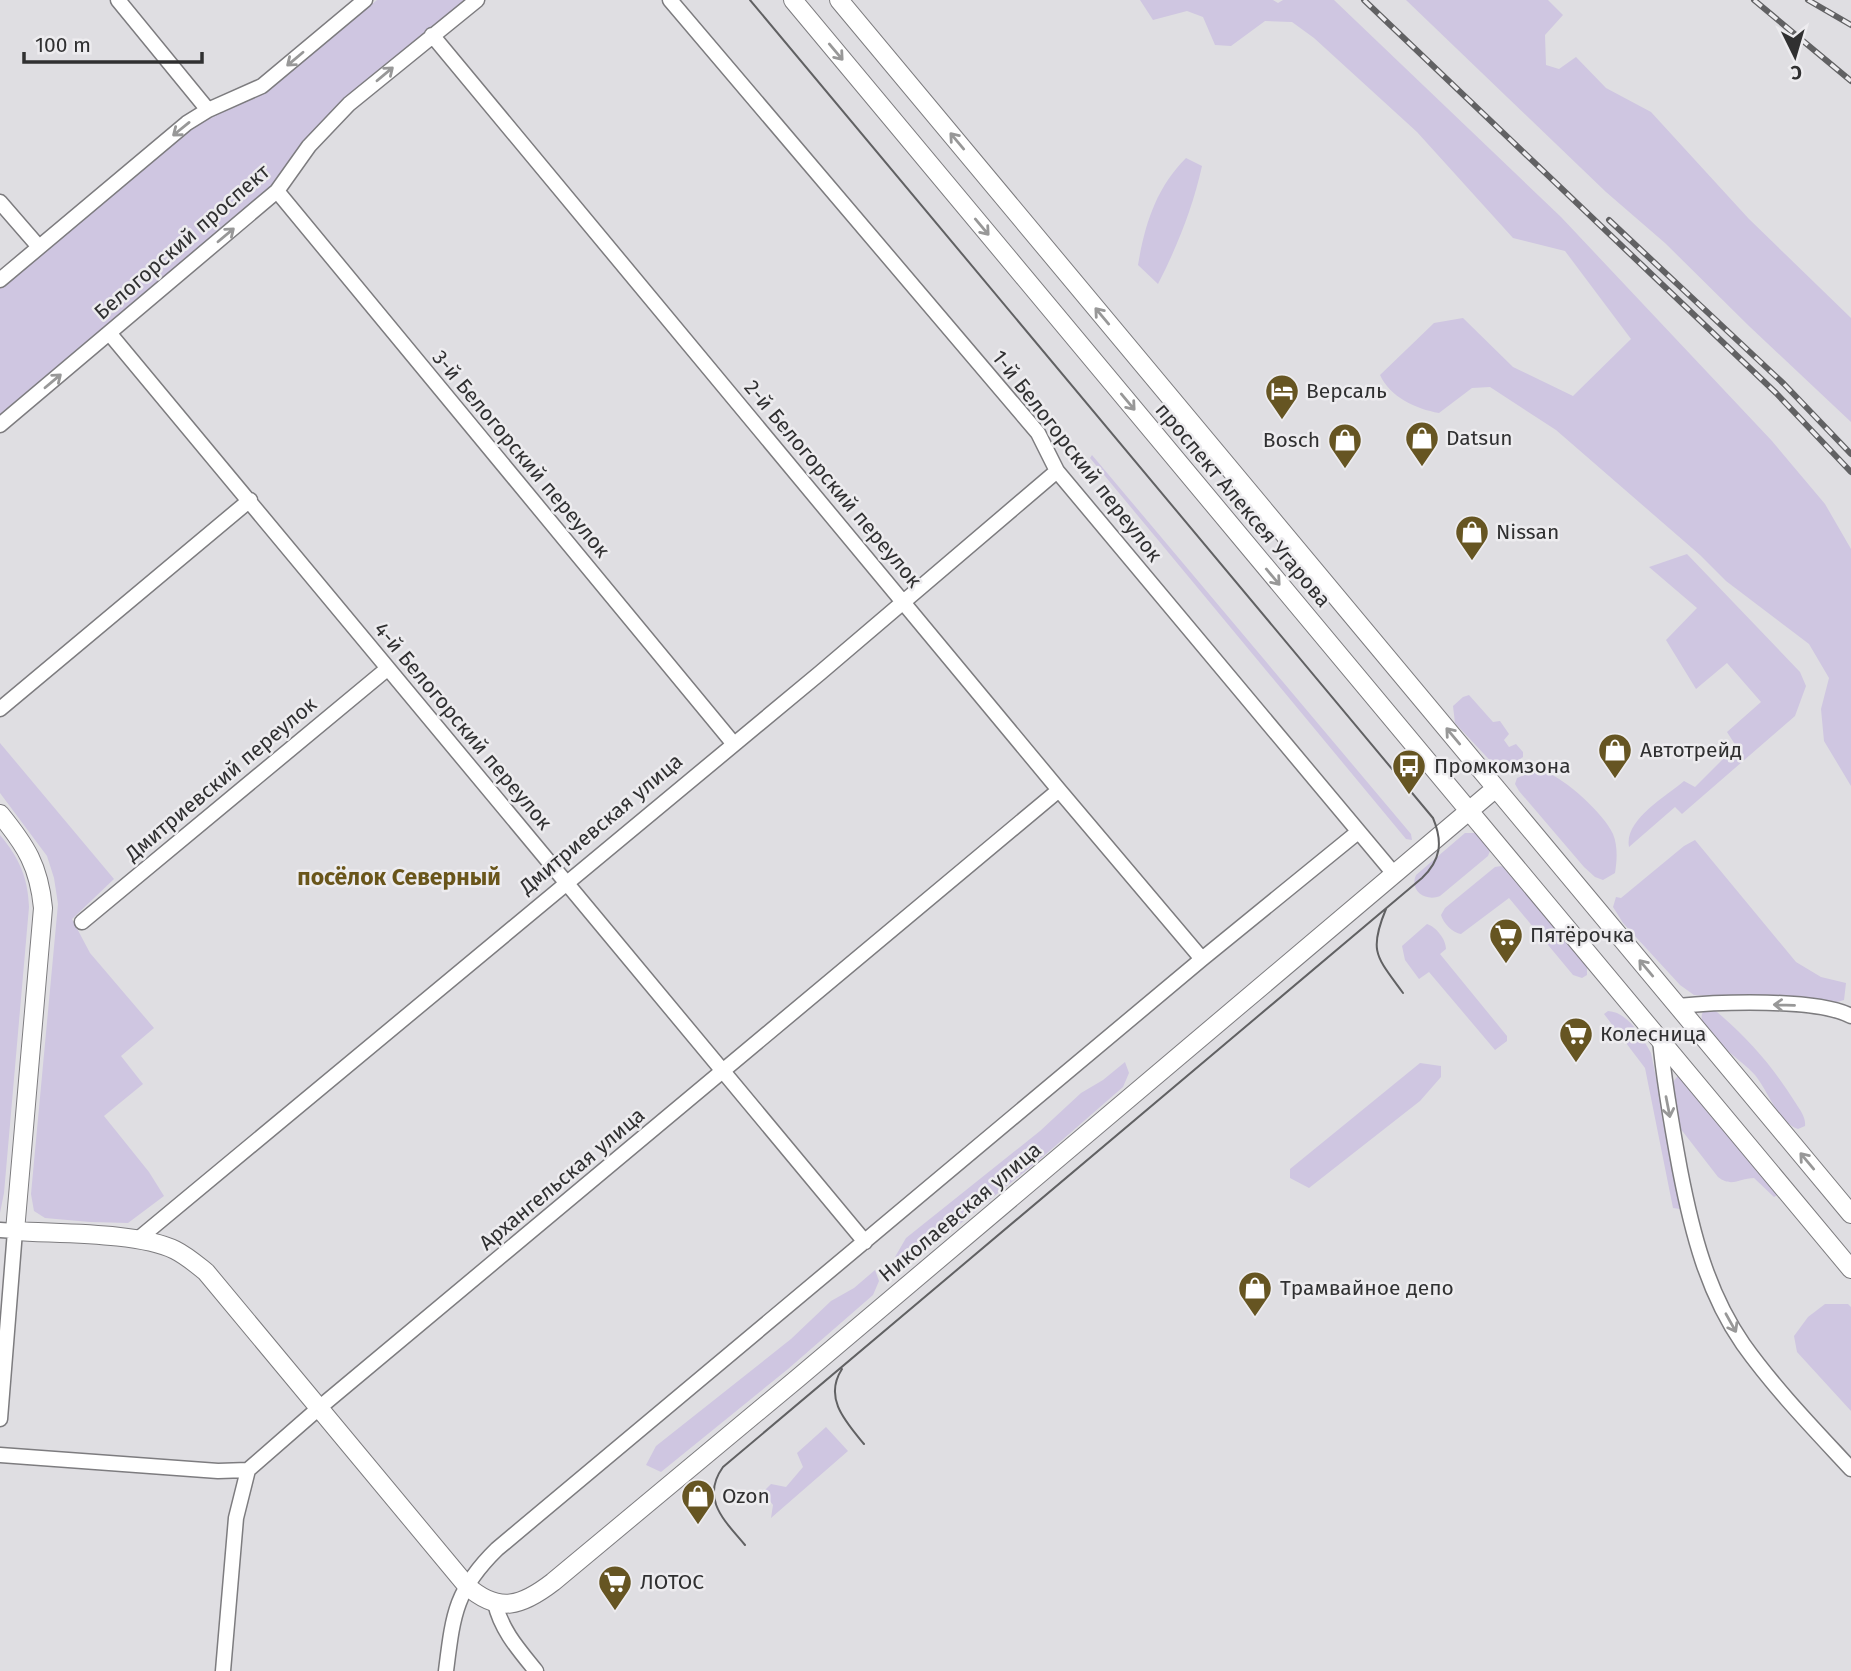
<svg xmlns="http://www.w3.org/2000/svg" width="1851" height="1671" viewBox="0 0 1851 1671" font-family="'Fira Sans',sans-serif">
<rect width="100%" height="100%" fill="#dfdee2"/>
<path fill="#cfc6e1" d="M 377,0 L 469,0 L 445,19 L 271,191 L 0,416 L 0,287 L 195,122 L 280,80 Z
M 1140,0 L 1273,0 L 1278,3 L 1283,0 L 1334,0 L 1561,217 L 1772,441 L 1825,504 L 1851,549 L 1851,786 L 1824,741 L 1821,709 L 1829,678 L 1809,644 L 1726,581 L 1700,555 L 1556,430 L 1490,387 L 1472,388 L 1439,413 C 1416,409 1390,397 1380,375 L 1434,323 L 1463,318 L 1513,367 L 1573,396 L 1631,339 L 1565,251 L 1513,238 L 1417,132 L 1314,38 L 1292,22 L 1265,21 L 1231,46 L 1215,45 L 1203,17 L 1187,11 L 1153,20 Z
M 1406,0 L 1548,0 L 1563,15 L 1545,35 L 1546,65 L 1559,69 L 1576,57 L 1606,88 L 1651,112 L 1749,219 L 1851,318 L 1851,422 L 1749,326 L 1665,243 L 1606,192 Z
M 1186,158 L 1202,166 C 1193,207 1177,247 1158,284 L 1138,265 C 1145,224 1156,188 1186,158 Z
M 1092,455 L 1411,834 L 1412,840 L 1406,839 L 1090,458 Z
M 1687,554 L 1800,672 L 1806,686 L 1795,716 L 1682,814 L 1675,807 L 1629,847 C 1624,820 1665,797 1684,781 L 1695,787 L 1736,746 L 1727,732 L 1761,702 L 1727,663 L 1696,689 L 1666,640 L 1697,608 L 1649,567 Z
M 1469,695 L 1493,722 L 1500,721 L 1509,734 L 1504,740 L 1509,747 L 1516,744 L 1523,752 L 1523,757 L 1508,767 L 1497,768 L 1455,723 L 1453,706 L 1463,697 Z
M 0,743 L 114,879 L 72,919 L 90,953 L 154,1028 L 121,1056 L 143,1084 L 104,1116 L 149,1172 L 164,1196 L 128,1223 L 90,1222 L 45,1218 L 34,1211 L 31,1194 L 58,904 L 54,878 L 47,856 L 0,793 Z
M 1545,772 C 1565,778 1604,814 1613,834 C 1618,846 1617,861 1615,873 L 1603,880 L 1595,877 L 1584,867 L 1519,791 L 1515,784 L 1517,778 L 1529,773 Z
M 1465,833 L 1475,833 L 1485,842 L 1490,851 L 1488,856 L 1440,896 C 1426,902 1409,891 1416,875 Z
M 0,835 C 19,858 28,877 29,907 L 4,1193 L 0,1213 Z
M 1695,840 L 1796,962 L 1821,977 L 1846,983 L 1844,1000 L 1837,1002 L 1694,995 L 1680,985 L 1623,923 L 1613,907 L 1616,897 L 1621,898 L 1684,846 Z
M 1501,866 L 1506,869 L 1587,965 L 1587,975 L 1582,978 L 1573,975 L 1509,898 L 1461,934 C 1453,933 1443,923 1441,915 L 1445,908 L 1495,867 Z
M 1427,924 C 1436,927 1446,939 1446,949 L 1440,954 L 1507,1036 L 1507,1041 L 1495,1050 L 1429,972 L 1419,979 L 1405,960 L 1402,946 Z
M 1705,1009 L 1711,1009 L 1717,1012 C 1749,1039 1773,1067 1795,1102 C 1800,1110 1806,1117 1805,1126 L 1798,1129 C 1777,1122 1769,1092 1755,1075 C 1741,1059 1708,1040 1702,1020 C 1701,1015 1702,1013 1705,1009 Z
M 1608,1011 C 1628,1012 1642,1037 1651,1053 L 1682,1206 L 1680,1209 L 1673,1208 L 1645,1068 L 1604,1014 Z
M 1125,1062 L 1129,1073 L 1123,1087 L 1038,1161 L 910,1264 L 895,1257 L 906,1238 L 1040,1131 L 1081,1093 L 1103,1080 Z
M 1420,1063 L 1441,1066 L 1441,1077 L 1420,1101 L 1309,1188 L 1290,1178 L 1290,1169 Z
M 1679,1074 L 1779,1194 L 1774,1197 L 1754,1178 C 1740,1178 1732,1188 1718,1177 L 1680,1128 L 1675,1117 L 1671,1085 Z
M 875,1270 L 879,1281 L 873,1295 L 788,1369 L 661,1472 L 646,1465 L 656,1446 L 791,1339 L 831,1301 L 854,1288 Z
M 1825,1304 L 1848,1304 L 1851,1307 L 1851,1411 L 1797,1352 L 1794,1336 L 1808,1317 Z
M 826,1427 L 848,1451 L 771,1518 L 773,1505 L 763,1492 L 771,1484 L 786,1487 L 803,1467 L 797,1453 Z"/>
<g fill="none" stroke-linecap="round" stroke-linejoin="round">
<g stroke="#7d7c7f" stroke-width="17">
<path id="minor" d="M 118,0 L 208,110
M 670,0 L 1038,433 L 1057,471 L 1395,875
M 432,35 L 1059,790 L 1202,959
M 277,191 L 733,743
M 0,202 L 39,247
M 0,280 L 187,123 L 208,110 L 262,86 L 365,0
M 110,334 L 865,1242
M 0,425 L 277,191 L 309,146 L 349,104 L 477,0
M 0,709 L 250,500
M 82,922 L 387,669
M 1678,1006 C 1719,1002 1816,998 1851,1016
M 1660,1039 C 1664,1083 1672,1127 1680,1170 C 1692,1232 1707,1292 1743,1344 C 1775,1389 1814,1429 1851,1469
M 0,1230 L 15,1231 L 0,1419
M 137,1240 L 820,673 L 1057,471
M 0,1455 L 218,1471 L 248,1470
M 495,1603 C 501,1630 519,1650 536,1671
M 223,1671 L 236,1518 L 248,1470 L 319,1408 L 1059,790
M 446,1671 C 453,1615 455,1590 497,1549 L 1202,959 L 1358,832"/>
</g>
<g stroke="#7d7c7f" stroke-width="20">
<path id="major" d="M 793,0 L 1851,1269
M 839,0 L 1851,1214
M 0,814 C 26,846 39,866 43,908 L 15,1231 C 59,1234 138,1232 175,1250 C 187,1256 196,1264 206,1272 L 467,1586 C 499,1614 522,1606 553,1582 L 798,1378 L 1496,788"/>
</g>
<use href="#minor" stroke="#fff" stroke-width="14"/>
<use href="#major" stroke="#fff" stroke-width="18"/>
<path stroke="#616163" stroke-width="2" d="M 1386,909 C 1368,952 1377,957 1403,993
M 842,1369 C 823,1398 846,1422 864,1444
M 745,1545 C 725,1521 700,1499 723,1467 L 1422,878 C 1441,860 1443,842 1433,818 L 750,0"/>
<g stroke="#616163" stroke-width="6">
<path id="rail" d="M 1364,0 L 1776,393 L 1851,472
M 1754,0 L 1851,81
M 1808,0 L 1851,25
M 1609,220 L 1784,384 L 1851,454"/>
</g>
<use href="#rail" stroke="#edecef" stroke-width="3.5" stroke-dasharray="10" stroke-linecap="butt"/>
</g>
<defs><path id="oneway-shaft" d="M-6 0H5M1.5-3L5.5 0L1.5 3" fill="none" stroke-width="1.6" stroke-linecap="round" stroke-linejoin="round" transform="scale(1.75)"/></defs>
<g stroke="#989898">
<use href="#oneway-shaft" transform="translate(836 52) rotate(50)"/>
<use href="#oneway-shaft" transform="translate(295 59) rotate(140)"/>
<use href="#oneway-shaft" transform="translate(385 74) rotate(-40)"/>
<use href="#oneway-shaft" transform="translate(181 129) rotate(141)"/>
<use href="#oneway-shaft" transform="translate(957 141) rotate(-130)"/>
<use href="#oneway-shaft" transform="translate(982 227) rotate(50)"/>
<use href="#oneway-shaft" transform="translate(226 235) rotate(-40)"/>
<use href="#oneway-shaft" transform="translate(1102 316) rotate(-130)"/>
<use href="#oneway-shaft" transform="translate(53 381) rotate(-40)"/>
<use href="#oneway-shaft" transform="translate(1128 402) rotate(50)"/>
<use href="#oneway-shaft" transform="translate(1273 577) rotate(50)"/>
<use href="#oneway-shaft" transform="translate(1453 736) rotate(-130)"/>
<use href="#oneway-shaft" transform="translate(1646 968) rotate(-130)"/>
<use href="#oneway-shaft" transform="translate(1784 1005) rotate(-178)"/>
<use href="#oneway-shaft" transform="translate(1668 1107) rotate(79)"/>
<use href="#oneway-shaft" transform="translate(1807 1161) rotate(-130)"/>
<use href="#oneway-shaft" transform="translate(1731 1323) rotate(61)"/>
</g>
<defs>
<g id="hotel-pin" transform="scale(1.75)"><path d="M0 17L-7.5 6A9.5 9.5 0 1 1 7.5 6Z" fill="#652" stroke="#edecef"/><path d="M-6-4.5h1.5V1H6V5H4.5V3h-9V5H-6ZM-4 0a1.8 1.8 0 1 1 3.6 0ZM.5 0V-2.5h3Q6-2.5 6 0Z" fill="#fff"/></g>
<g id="shop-pin" transform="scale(1.75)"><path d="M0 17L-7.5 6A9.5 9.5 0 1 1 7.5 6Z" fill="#652" stroke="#edecef"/><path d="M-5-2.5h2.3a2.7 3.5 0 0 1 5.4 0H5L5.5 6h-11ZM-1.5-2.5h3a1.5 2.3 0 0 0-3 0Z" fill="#fff"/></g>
<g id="bus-pin" transform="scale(1.75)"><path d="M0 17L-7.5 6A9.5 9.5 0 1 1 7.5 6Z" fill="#652" stroke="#edecef"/><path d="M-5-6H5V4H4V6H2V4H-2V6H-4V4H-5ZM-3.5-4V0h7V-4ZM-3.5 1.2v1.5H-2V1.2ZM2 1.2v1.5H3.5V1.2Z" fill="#fff"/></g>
<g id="supermarket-pin" transform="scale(1.75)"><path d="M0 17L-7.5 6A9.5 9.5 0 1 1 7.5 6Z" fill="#652" stroke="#edecef"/><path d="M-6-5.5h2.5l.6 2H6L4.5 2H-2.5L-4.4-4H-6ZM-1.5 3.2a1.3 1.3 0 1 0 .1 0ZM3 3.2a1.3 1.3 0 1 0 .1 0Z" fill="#fff"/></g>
</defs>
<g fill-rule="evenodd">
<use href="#hotel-pin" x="1282" y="391"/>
<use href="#shop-pin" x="1422" y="438"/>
<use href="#shop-pin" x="1345" y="440"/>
<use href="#shop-pin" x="1472" y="532"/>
<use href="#shop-pin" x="1615" y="750"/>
<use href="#bus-pin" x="1409" y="766"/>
<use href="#supermarket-pin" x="1506" y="935"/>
<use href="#supermarket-pin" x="1576" y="1034"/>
<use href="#shop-pin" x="1255" y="1288"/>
<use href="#shop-pin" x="698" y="1496"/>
<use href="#supermarket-pin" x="615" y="1582"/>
</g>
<g text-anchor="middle" stroke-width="5" stroke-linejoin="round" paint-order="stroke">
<g font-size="21" fill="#303031" stroke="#edecef">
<text transform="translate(182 242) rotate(-41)" y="7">Белогорский проспект</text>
<text transform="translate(521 454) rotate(50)" y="7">3-й Белогорский переулок</text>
<text transform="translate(1077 456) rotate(52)" y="7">1-й Белогорский переулок</text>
<text transform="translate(833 484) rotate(50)" y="7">2-й Белогорский переулок</text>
<text transform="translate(1243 505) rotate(50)" y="7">проспект Алексея Угарова</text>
<text transform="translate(463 726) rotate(50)" y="7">4-й Белогорский переулок</text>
<text transform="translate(221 779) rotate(-40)" y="7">Дмитриевский переулок</text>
<text transform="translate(601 824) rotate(-40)" y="7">Дмитриевская улица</text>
<text transform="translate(562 1179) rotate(-40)" y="7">Архангельская улица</text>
<text transform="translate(960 1212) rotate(-40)" y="7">Николаевская улица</text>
</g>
<g font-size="21" fill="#303031" stroke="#edecef" text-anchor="start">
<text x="1306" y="398">Версаль</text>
<text x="1446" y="445">Datsun</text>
<text x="1320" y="447" text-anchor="end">Bosch</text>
<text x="1496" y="539">Nissan</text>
<text x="1640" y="757">Автотрейд</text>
<text x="1434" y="773">Промкомзона</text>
<text x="1530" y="942">Пятёрочка</text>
<text x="1600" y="1041">Колесница</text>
<text x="1280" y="1295">Трамвайное депо</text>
<text x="722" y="1503">Ozon</text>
<text x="640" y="1589">ЛОТОС</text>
</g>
<g font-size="23" font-weight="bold" fill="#69551a" stroke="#edecef">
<text x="399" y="885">посёлок Северный</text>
</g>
</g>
<g transform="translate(1795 56) rotate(175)" stroke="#edecef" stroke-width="5" paint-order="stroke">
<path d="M0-5L12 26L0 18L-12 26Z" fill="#303031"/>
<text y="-10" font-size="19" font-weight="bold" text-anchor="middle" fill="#303031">С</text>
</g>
<path d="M24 52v10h178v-10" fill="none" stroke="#303031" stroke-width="3.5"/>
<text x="35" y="52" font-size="21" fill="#303031" stroke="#edecef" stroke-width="5" paint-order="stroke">100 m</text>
</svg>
